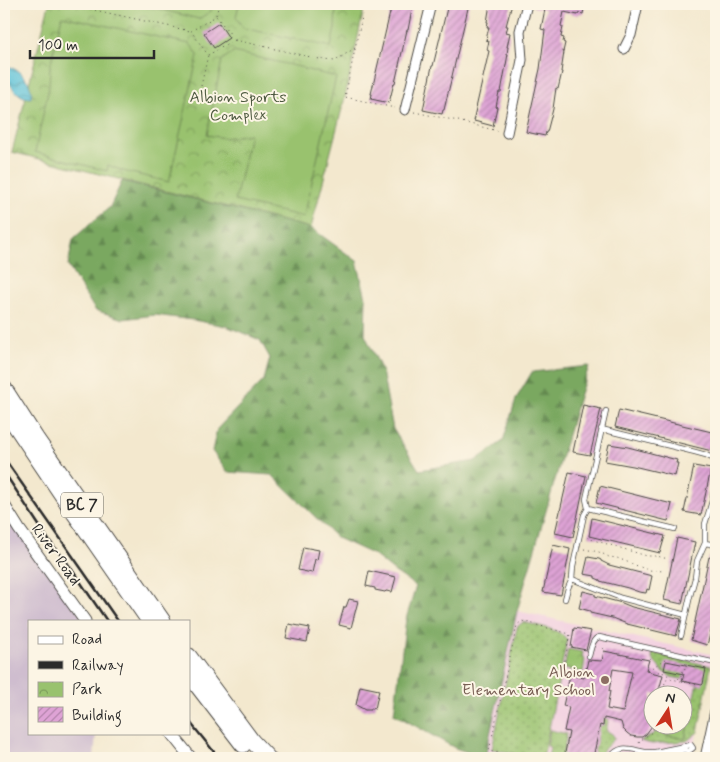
<svg xmlns="http://www.w3.org/2000/svg" width="720" height="762" viewBox="0 0 720 762" font-family="Mynerve,sans-serif">
<defs>
<pattern id="grass-dots" width="8" height="8" patternUnits="userSpaceOnUse" patternTransform="scale(1.25)"><rect width="8" height="8" fill="#99c26e"/><path d="M2 2h.1M6 6h.1" fill="none" stroke="#7d9e5b" stroke-width="1.8" stroke-linecap="round"/></pattern>
<pattern id="forest-firs" width="22" height="20" patternUnits="userSpaceOnUse" patternTransform="scale(1.25)"><rect width="22" height="20" fill="#7aa861"/><path d="M5 1l3.5 6h-7zM16 11l3.5 6h-7z" fill="#648950"/></pattern>
<pattern id="park-crowns" width="20" height="18" patternUnits="userSpaceOnUse" patternTransform="scale(1.25)"><rect width="20" height="18" fill="#99c26e"/><path d="M2 6a3 3 0 1 1 6 0M12 15a3 3 0 1 1 6 0" fill="none" stroke="#7d9e5b"/></pattern>
<pattern id="water-waves" width="16" height="10" patternUnits="userSpaceOnUse" patternTransform="scale(1.25)"><rect width="16" height="10" fill="#5dc3da"/><path d="M0 5q4-4 8 0t8 0" fill="none" stroke="#4d9fb1"/></pattern>
<pattern id="building-hatch" width="6" height="6" patternUnits="userSpaceOnUse" patternTransform="scale(1.25)"><rect width="6" height="6" fill="#dea3d5"/><path d="M-1 1l2-2M0 6l6-6M5 7l2-2" fill="none" stroke="#b485ad"/></pattern>
</defs>
<rect width="100%" height="100%" fill="#fcf5e5"/>
<filter id="ink" filterUnits="userSpaceOnUse"><feTurbulence type="fractalNoise" baseFrequency=".02" numOctaves="2"/><feDisplacementMap in="SourceGraphic" scale="10" xChannelSelector="R" yChannelSelector="G"/><feConvolveMatrix kernelMatrix="1 2 1 2 8 2 1 2 1" color-interpolation-filters="sRGB"/></filter>
<filter id="wash" filterUnits="userSpaceOnUse"><feTurbulence type="fractalNoise" baseFrequency=".0096" numOctaves="4" result="noise"/><feDisplacementMap in="SourceGraphic" scale="20" xChannelSelector="R" yChannelSelector="G"/><feGaussianBlur stdDeviation="1.12" result="paint"/><feColorMatrix in="noise" values="0 0 0 0 0 0 0 0 0 0 0 0 0 0 0 0 0 1.4 0 .05"/><feComposite in="paint" operator="in"/></filter>
<g filter="url(#wash)">
<rect width="100%" height="100%" fill="#f3e8ce"/>
<path fill="#f2cfe1" fill-rule="evenodd" d="M 517,611 L 715,655 L 711,666 L 692,758 L 485,758 ZM 652,694 L 682,694 L 682,724 L 652,724 Z"/>
<path fill="#cfbdcf" d="M 4,505 L 85,621 L 29,621 L 29,733 L 96,733 L 94,758 L 4,758 Z"/>
<path fill="url(#grass-dots)" stroke="#62764c" d="M 523,622 C 536,626 560,628 567,640 L 543,758 L 536,758 L 492,749 L 517,627 Z
M 653,653 L 711,666 L 698,732 L 687,741 L 652,744 L 640,741 L 655,733 L 657,725 L 664,725 L 662,734 L 685,739 L 696,687 L 699,685 L 682,679 L 671,677 L 666,673 L 663,672 L 652,659 Z
M 605,715 L 609,716 L 606,731 C 610,733 614,733 614,739 C 608,746 602,749 599,758 L 593,758 L 597,738 L 592,737 L 600,725 L 603,726 Z"/>
<path fill="url(#forest-firs)" stroke="#526a46" d="M 122,181 L 311,228 L 357,261 L 366,298 L 365,335 L 382,371 L 393,429 L 419,470 L 475,461 L 503,441 L 516,399 L 532,372 L 589,366 L 579,397 L 517,611 L 485,758 L 455,748 L 394,714 L 406,619 L 416,586 L 395,572 L 374,555 L 337,538 L 272,475 L 227,472 L 212,451 L 217,429 L 264,380 L 270,358 L 260,340 L 226,326 L 193,320 L 155,315 L 123,319 L 95,310 L 68,266 L 73,239 L 110,207 Z"/>
<path fill="url(#park-crowns)" stroke="#62764c" d="M 49,4 L 365,4 L 345,97 L 311,228 L 12,152 Z
M 568,649 L 583,652 L 582,658 L 585,659 L 583,672 L 564,669 Z
M 550,730 L 567,734 L 562,758 L 548,758 L 550,747 L 547,746 Z"/>
<path fill="#99c26e" stroke="#62764c" d="M 131,4 L 213,4 L 211,11 L 199,19 L 159,9 Z
M 239,4 L 336,4 L 335,28 L 331,47 L 243,28 L 236,17 Z
M 62,16 L 190,44 L 198,55 L 169,182 L 123,171 L 108,165 L 107,171 L 35,152 L 49,87 L 50,67 L 57,36 Z
M 233,52 L 304,68 L 304,69 L 336,77 L 304,217 L 235,201 L 250,134 L 224,138 L 207,135 L 222,60 Z
M 683,703 L 692,705 L 685,739 L 662,734 L 664,725 L 682,724 Z"/>
<path fill="url(#water-waves)" stroke="#447782" d="M 6,66 C 20,69 34,83 31,98 C 29,98 24,97 22,96 C 13,91 4,77 4,67 Z"/>
<g id="blocks">
<path fill="url(#building-hatch)" fill-rule="evenodd" d="M 392,4 L 413,4 L 408,30 L 407,30 L 395,83 L 394,83 L 389,103 L 371,99 L 372,94 L 371,94 Z
M 448,4 L 469,4 L 444,110 L 443,110 L 442,114 L 423,110 L 432,66 L 433,66 Z
M 490,4 L 512,4 L 506,26 L 508,26 L 506,32 L 510,33 L 507,47 L 508,47 L 507,54 L 508,54 L 501,92 L 499,92 L 496,107 L 497,107 L 493,126 L 474,121 L 475,117 L 474,117 L 489,51 L 487,50 L 489,41 L 486,40 L 489,27 L 487,27 L 488,22 L 487,22 Z
M 533,4 L 585,4 L 583,14 L 579,13 L 578,15 L 564,12 L 561,26 L 563,27 L 561,37 L 564,38 L 563,42 L 565,43 L 563,52 L 564,52 L 561,72 L 562,72 L 558,89 L 556,88 L 553,109 L 547,132 L 546,132 L 545,136 L 526,132 L 540,69 L 545,30 L 541,29 L 545,9 L 533,7 Z
M 219,23 L 229,38 L 214,48 L 204,33 Z
M 583,405 L 601,409 L 590,455 L 573,452 Z
M 619,410 L 716,433 L 716,452 L 615,427 Z
M 609,444 L 628,447 L 677,460 L 676,463 L 678,463 L 675,476 L 633,466 L 605,461 Z
M 694,466 L 711,469 L 701,515 L 684,512 Z
M 569,472 L 586,476 L 573,537 L 555,533 Z
M 600,486 L 672,504 L 668,521 L 596,503 Z
M 592,518 L 665,536 L 660,553 L 589,536 Z
M 677,538 L 695,542 L 682,604 L 664,600 Z
M 553,545 L 570,549 L 561,595 L 543,592 Z
M 303,547 L 319,550 L 317,560 L 315,559 L 312,573 L 298,570 Z
M 588,557 L 599,559 L 601,560 L 601,561 L 609,565 L 652,576 L 649,590 L 647,589 L 646,593 L 639,592 L 628,588 L 600,581 L 600,580 L 595,578 L 595,576 L 584,574 Z
M 709,557 L 716,559 L 716,604 L 711,631 L 707,645 L 691,640 Z
M 369,571 L 396,577 L 392,592 L 386,591 L 385,592 L 375,590 L 375,588 L 366,586 Z
M 583,591 L 595,594 L 595,596 L 622,603 L 632,607 L 681,619 L 676,636 L 627,624 L 612,618 L 590,613 L 590,611 L 579,608 Z
M 349,599 L 358,601 L 351,628 L 339,625 L 344,607 L 346,607 Z
M 289,624 L 310,628 L 307,642 L 286,638 Z
M 574,628 L 591,631 L 586,650 L 571,647 Z
M 604,651 L 649,660 L 646,670 L 650,671 L 650,672 L 663,675 L 658,694 L 652,694 L 652,726 L 646,734 L 642,737 L 637,737 L 631,736 L 627,733 L 623,729 L 621,722 L 604,718 L 603,726 L 600,725 L 593,758 L 564,758 L 569,732 L 564,731 L 569,707 L 563,706 L 570,675 L 584,678 L 588,660 L 602,661 ZM 613,669 L 632,672 L 623,712 L 607,709 L 610,691 L 609,691 Z
M 666,661 L 706,669 L 703,684 L 702,685 L 682,681 L 684,674 L 664,670 Z
M 360,686 L 379,690 L 375,709 L 371,708 L 371,710 L 365,710 L 356,705 Z"/>
</g>
</g>
<g filter="url(#ink)">
<use href="#blocks" fill-opacity="0" stroke="#494743" stroke-width="1"/>
<g fill="none" stroke-linecap="round" stroke-linejoin="round">
<g stroke="#494743" stroke-width="6">
<path id="lane" d="M 601,429 L 695,452 L 706,455 L 716,460
M 588,508 L 675,529
M 705,543 L 716,545
M 572,579 L 621,598 L 686,615
M 565,599 L 568,588 L 572,579 L 573,566 L 584,515 L 588,508 L 586,499 L 606,411
M 681,636 L 690,596 L 695,578 L 697,561 L 705,543 L 705,524 L 713,498 L 716,478
M 589,656 C 591,649 592,639 599,637 L 716,663
M 610,758 C 623,739 638,755 655,752 C 667,750 678,747 691,745 L 693,748 L 689,751 L 684,750 L 655,757 L 640,756 L 637,758"/>
</g>
<g stroke="#494743" stroke-width="11">
<path id="street" d="M 624,49 L 631,35 L 638,4
M 405,110 L 431,4
M 507,133 L 522,60 L 520,31 L 527,4"/>
</g>
<g stroke="#494743" stroke-width="13">
<path id="secondary" d="M 4,505 L 19,529 L 85,621
M 171,733 L 191,758
M 706,758 L 716,711"/>
</g>
<g stroke="#494743" stroke-width="17">
<path id="highway" d="M 4,388 L 36,438 L 163,621
M 4,409 L 72,510 L 149,621
M 189,656 L 252,741 L 268,758
M 189,675 L 243,745"/>
</g>
<path stroke="#494743" stroke-width="1" stroke-dasharray="1 4" stroke-linecap="butt" d="M 71,4 L 72,5 L 190,31
M 216,15 L 219,4
M 235,40 L 208,55 L 191,31 L 216,16 L 235,40 L 324,60 L 335,61 L 355,48 L 365,4
M 355,49 L 345,97 L 395,108
M 201,86 L 208,55
M 414,112 L 458,121 L 498,131
M 587,538 L 647,556 L 657,556 L 668,559
M 584,549 L 599,552 L 609,557 L 617,558 L 648,570 L 664,571
M 603,649 L 604,648
M 650,659 L 650,657
M 648,670 L 665,673 L 672,679 L 697,685
M 648,670 L 666,659
M 682,672 L 684,672 L 686,663
M 678,679 L 684,673
M 663,694 L 665,682 L 668,676
M 639,743 C 645,734 652,737 655,724
M 522,758 L 489,751 L 517,625 L 522,621 L 570,634 L 563,670"/>
<use href="#lane" stroke="#fff" stroke-width="4.5"/>
<use href="#street" stroke="#fff" stroke-width="9"/>
<use href="#secondary" stroke="#fff" stroke-width="11"/>
<use href="#highway" stroke="#fff" stroke-width="15"/>
<path stroke="#2b2b2b" stroke-width="2.5" d="M 4,458 L 118,621
M 4,472 L 48,539 L 66,561 L 107,621
M 189,721 L 219,758"/>
</g>
</g>
<circle fill="#8d6e63" stroke="#fcf5e5" stroke-width="2" cx="605" cy="680" r="5"/>
<g text-anchor="middle" stroke-width="4" stroke-linejoin="round" paint-order="stroke">
<rect fill="#fcf5e5" stroke="#6a6863" stroke-width="1" x="61" y="492.5" width="42" height="25" rx="4"/>
<g font-size="15" font-weight="bold" fill="#2b2b2b">
<text x="82" y="510">BC 7</text>
</g>
<g font-size="16" fill="#4c583f" stroke="#fcf5e5">
<text x="238" y="102">Albion Sports<tspan x="238" dy="18">Complex</tspan></text>
</g>
<g font-size="16" fill="#2b2b2b" stroke="#fcf5e5">
<text transform="translate(57 554) rotate(54)" y="6">River Road</text>
</g>
<g font-size="16" fill="#785e54" stroke="#fcf5e5" text-anchor="end">
<text x="595" y="677">Albion<tspan x="595" dy="18">Elementary School</tspan></text>
</g>
</g>
<rect width="720" height="762" fill="none" stroke="#fcf5e5" stroke-width="20"/>
<rect x="28" y="620" width="162" height="115" fill="#fcf5e5" stroke="#a8a49b"/>
<rect x="38" y="636" width="25" height="8" fill="#ffffff" stroke="#a8a49b"/>
<text x="72" y="644" font-size="15" fill="#2b2b2b">Road</text>
<rect x="38" y="661" width="25" height="8" fill="#2b2b2b" stroke="#a8a49b"/>
<text x="72" y="670" font-size="15" fill="#2b2b2b">Railway</text>
<rect x="38" y="682" width="25" height="15" fill="url(#park-crowns)" stroke="#a8a49b"/>
<text x="72" y="694" font-size="15" fill="#2b2b2b">Park</text>
<rect x="38" y="707" width="25" height="15" fill="url(#building-hatch)" stroke="#a8a49b"/>
<text x="72" y="720" font-size="15" fill="#2b2b2b">Building</text>
<g transform="translate(668 710) rotate(12)"><circle r="24" fill="#fcf5e5" stroke="#a8a49b"/>
<path d="M0-4L9 19L0 12L-9 19Z" fill="#c8321e"/>
<text y="-8" font-size="14" font-weight="bold" text-anchor="middle" fill="#2b2b2b">N</text>
</g>
<path d="M30 50v8h124v-8" fill="none" stroke="#2b2b2b" stroke-width="2.5"/>
<text x="38" y="50" font-size="15" fill="#2b2b2b" stroke="#fcf5e5" stroke-width="4" paint-order="stroke">100 m</text>
</svg>
